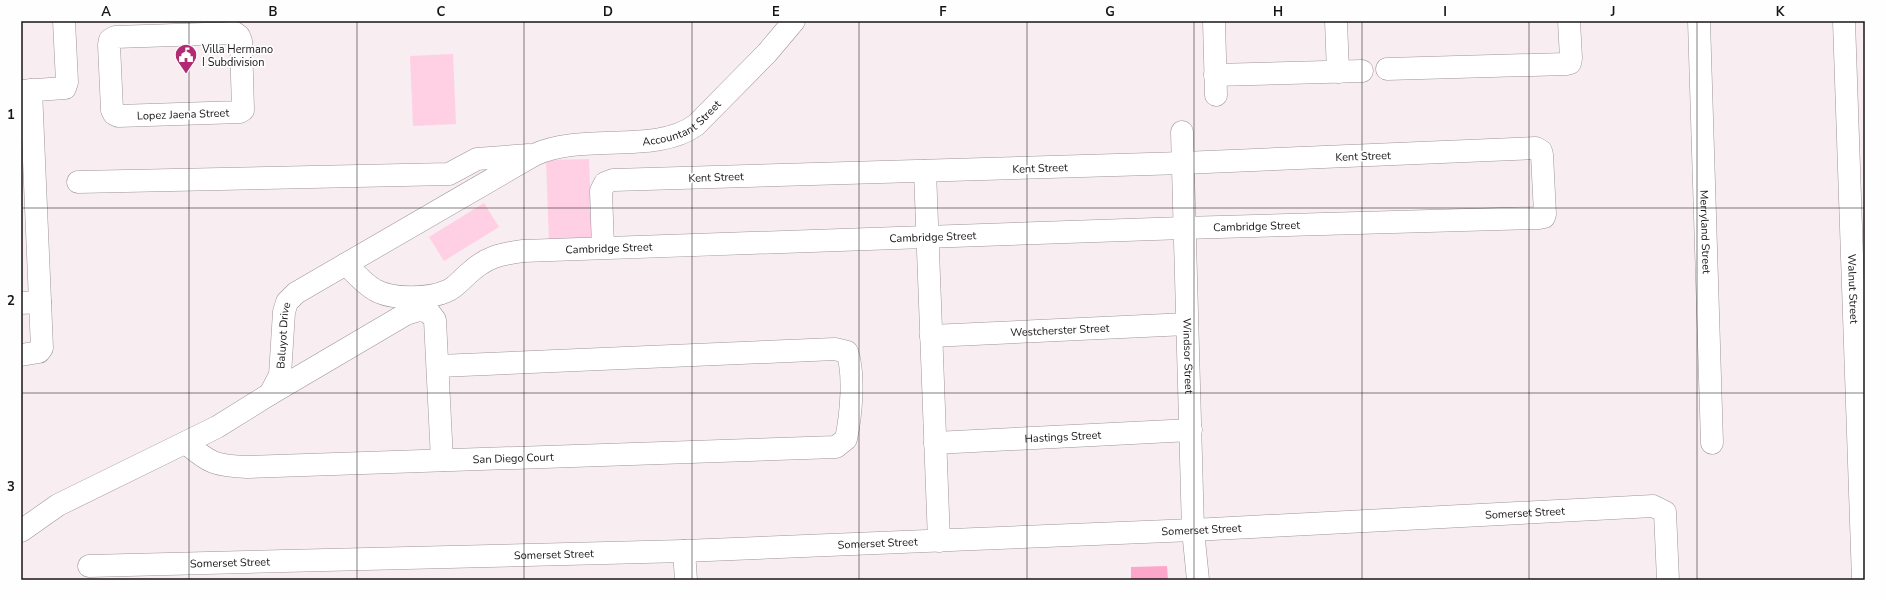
<svg xmlns="http://www.w3.org/2000/svg" width="1886" height="601" viewBox="0 0 1886 601" font-family="'Nunito Sans',sans-serif">
<rect width="100%" height="100%" fill="#f8edf1"/>
<path fill="#ffd0e3" d="M 453,54 L 456,124 L 413,126 L 410,56 Z
M 589,159 L 592,241 L 549,243 L 546,160 Z
M 484,203 L 499,227 L 444,261 L 429,237 Z"/>
<path fill="#fda6cb" d="M 1167,566 L 1168,580 L 1131,580 L 1131,567 Z"/>
<g fill="none" stroke-linecap="round" stroke-linejoin="round">
<g stroke="#9f9498" stroke-width="23">
<g id="minor">
<path d="M 1214,21 L 1216,95"/>
<path d="M 1336,21 L 1338,72"/>
<path id="s1" d="M 1699,21 L 1712,443"/>
<path id="s2" d="M 1844,21 L 1863,580"/>
<path d="M 235,33 L 239,36 L 241,41 L 243,110 L 240,112 L 118,116 L 114,114 L 112,110 L 109,45 L 110,40 L 115,37 Z"/>
<path d="M 1387,69 L 1566,64 L 1570,63 L 1571,58 L 1569,21"/>
<path d="M 1215,75 L 1362,71"/>
<path d="M 21,91 L 65,88 L 67,82 L 64,21"/>
<path id="s3" d="M 1182,132 L 1193,530 L 1198,580"/>
<path d="M 925,171 L 939,541"/>
<path d="M 78,182 L 449,174 L 477,159 L 529,155"/>
<path id="s4" d="M 346,264 C 355,273 364,284 375,290 C 392,300 430,299 447,291 C 455,288 462,279 468,274 C 486,257 500,254 523,251 L 1184,228 L 1539,218 L 1544,217 L 1545,214 L 1542,155 L 1541,151 L 1536,148 L 1183,163 L 613,180 L 605,183 L 601,191 L 603,248"/>
<path d="M 21,303 L 40,302"/>
<path id="s5" d="M 931,336 L 1187,324"/>
<path d="M 21,355 L 39,352 L 42,348 L 31,90"/>
<path d="M 270,394 L 406,314 L 419,310 L 429,312 L 435,320 L 442,460"/>
<path id="s6" d="M 186,443 C 209,463 216,466 247,467 L 836,447 L 846,439 C 851,416 855,373 847,352 L 835,349 L 439,366"/>
<path id="s7" d="M 935,443 L 1191,430"/>
<path id="s8" d="M 21,531 L 58,505 L 217,427 L 270,394 L 280,375 L 284,312 L 287,302 L 296,293 L 534,155 C 583,132 655,155 696,125 L 767,53 L 794,21"/>
<path d="M 684,551 L 686,580"/>
<path id="s9" d="M 89,566 L 684,551 L 1193,530 L 1653,506 L 1665,512 L 1668,580"/>
</g>
</g>
<use href="#minor" stroke="#fff" stroke-width="22"/>
</g>
<path fill="none" stroke="#191517" stroke-width="1" stroke-opacity="0.55" d="M 189,21 L 189,580M 357,21 L 357,580M 524,21 L 524,580M 692,21 L 692,580M 859,21 L 859,580M 1027,21 L 1027,580M 1194,21 L 1194,580M 1362,21 L 1362,580M 1529,21 L 1529,580M 1697,21 L 1697,580M 21,208 L 1865,208M 21,393 L 1865,393"/>
<defs>
<g id="civic-pin" transform="scale(1.15)"><path d="M0 17L-7.5 6A9.5 9.5 0 1 1 7.5 6Z" fill="#b02b72" stroke="#fefefe"/><path d="M-.6-6.5H3V-4.5H.6V-3L4-1V1h2V6H-6V1h2V-1L-.6-3ZM-1.2 2.5V6h2.4V2.5Z" fill="#fff"/></g>
</defs>
<g fill-rule="evenodd">
<use href="#civic-pin" x="186" y="55"/>
</g>
<g text-anchor="middle" stroke-width="3.5" stroke-linejoin="round" paint-order="stroke">
<g font-size="11" fill="#191517" stroke="#fefefe" text-anchor="start">
<text x="202" y="53">Villa Hermano<tspan x="202" dy="13">I Subdivision</tspan></text>
</g>
<g font-size="11" fill="#191517" stroke="#fefefe">
<text transform="translate(183 114) rotate(-2)" y="4">Lopez Jaena Street</text>
<text dy="4" stroke="none"><textPath href="#s8" startOffset="822">Accountant Street</textPath></text>
<text transform="translate(1363 156) rotate(-2)" y="4">Kent Street</text>
<text transform="translate(1040 168) rotate(-2)" y="4">Kent Street</text>
<text transform="translate(716 177) rotate(-2)" y="4">Kent Street</text>
<text dy="4" stroke="none"><textPath href="#s4" startOffset="935">Cambridge Street</textPath></text>
<text dy="4" stroke="none"><textPath href="#s1" startOffset="211">Merryland Street</textPath></text>
<text dy="4" stroke="none"><textPath href="#s4" startOffset="611">Cambridge Street</textPath></text>
<text dy="4" stroke="none"><textPath href="#s4" startOffset="287">Cambridge Street</textPath></text>
<text dy="4" stroke="none"><textPath href="#s2" startOffset="268">Walnut Street</textPath></text>
<text dy="4" stroke="none"><textPath href="#s5" startOffset="129">Westcherster Street</textPath></text>
<text dy="4" stroke="none"><textPath href="#s8" startOffset="346">Baluyot Drive</textPath></text>
<text dy="4" stroke="none"><textPath href="#s3" startOffset="224">Windsor Street</textPath></text>
<text dy="4" stroke="none"><textPath href="#s7" startOffset="128">Hastings Street</textPath></text>
<text dy="4" stroke="none"><textPath href="#s6" startOffset="334">San Diego Court</textPath></text>
<text dy="4" stroke="none"><textPath href="#s9" startOffset="1437">Somerset Street</textPath></text>
<text dy="4" stroke="none"><textPath href="#s9" startOffset="1113">Somerset Street</textPath></text>
<text dy="4" stroke="none"><textPath href="#s9" startOffset="789">Somerset Street</textPath></text>
<text dy="4" stroke="none"><textPath href="#s9" startOffset="465">Somerset Street</textPath></text>
<text dy="4" stroke="none"><textPath href="#s9" startOffset="141">Somerset Street</textPath></text>
</g>
</g>
<rect width="1886" height="601" fill="none" stroke="#fefefe" stroke-width="44"/>
<rect x="22" y="22" width="1842" height="557" fill="none" stroke="#191517" stroke-width="1.5"/>
<g font-size="13" text-anchor="middle" font-weight="bold" fill="#191517">
<text x="106" y="16">A</text>
<text x="273" y="16">B</text>
<text x="441" y="16">C</text>
<text x="608" y="16">D</text>
<text x="776" y="16">E</text>
<text x="943" y="16">F</text>
<text x="1110" y="16">G</text>
<text x="1278" y="16">H</text>
<text x="1445" y="16">I</text>
<text x="1613" y="16">J</text>
<text x="1780" y="16">K</text>
<text x="11" y="119">1</text>
<text x="11" y="305">2</text>
<text x="11" y="491">3</text>
</g>
</svg>
